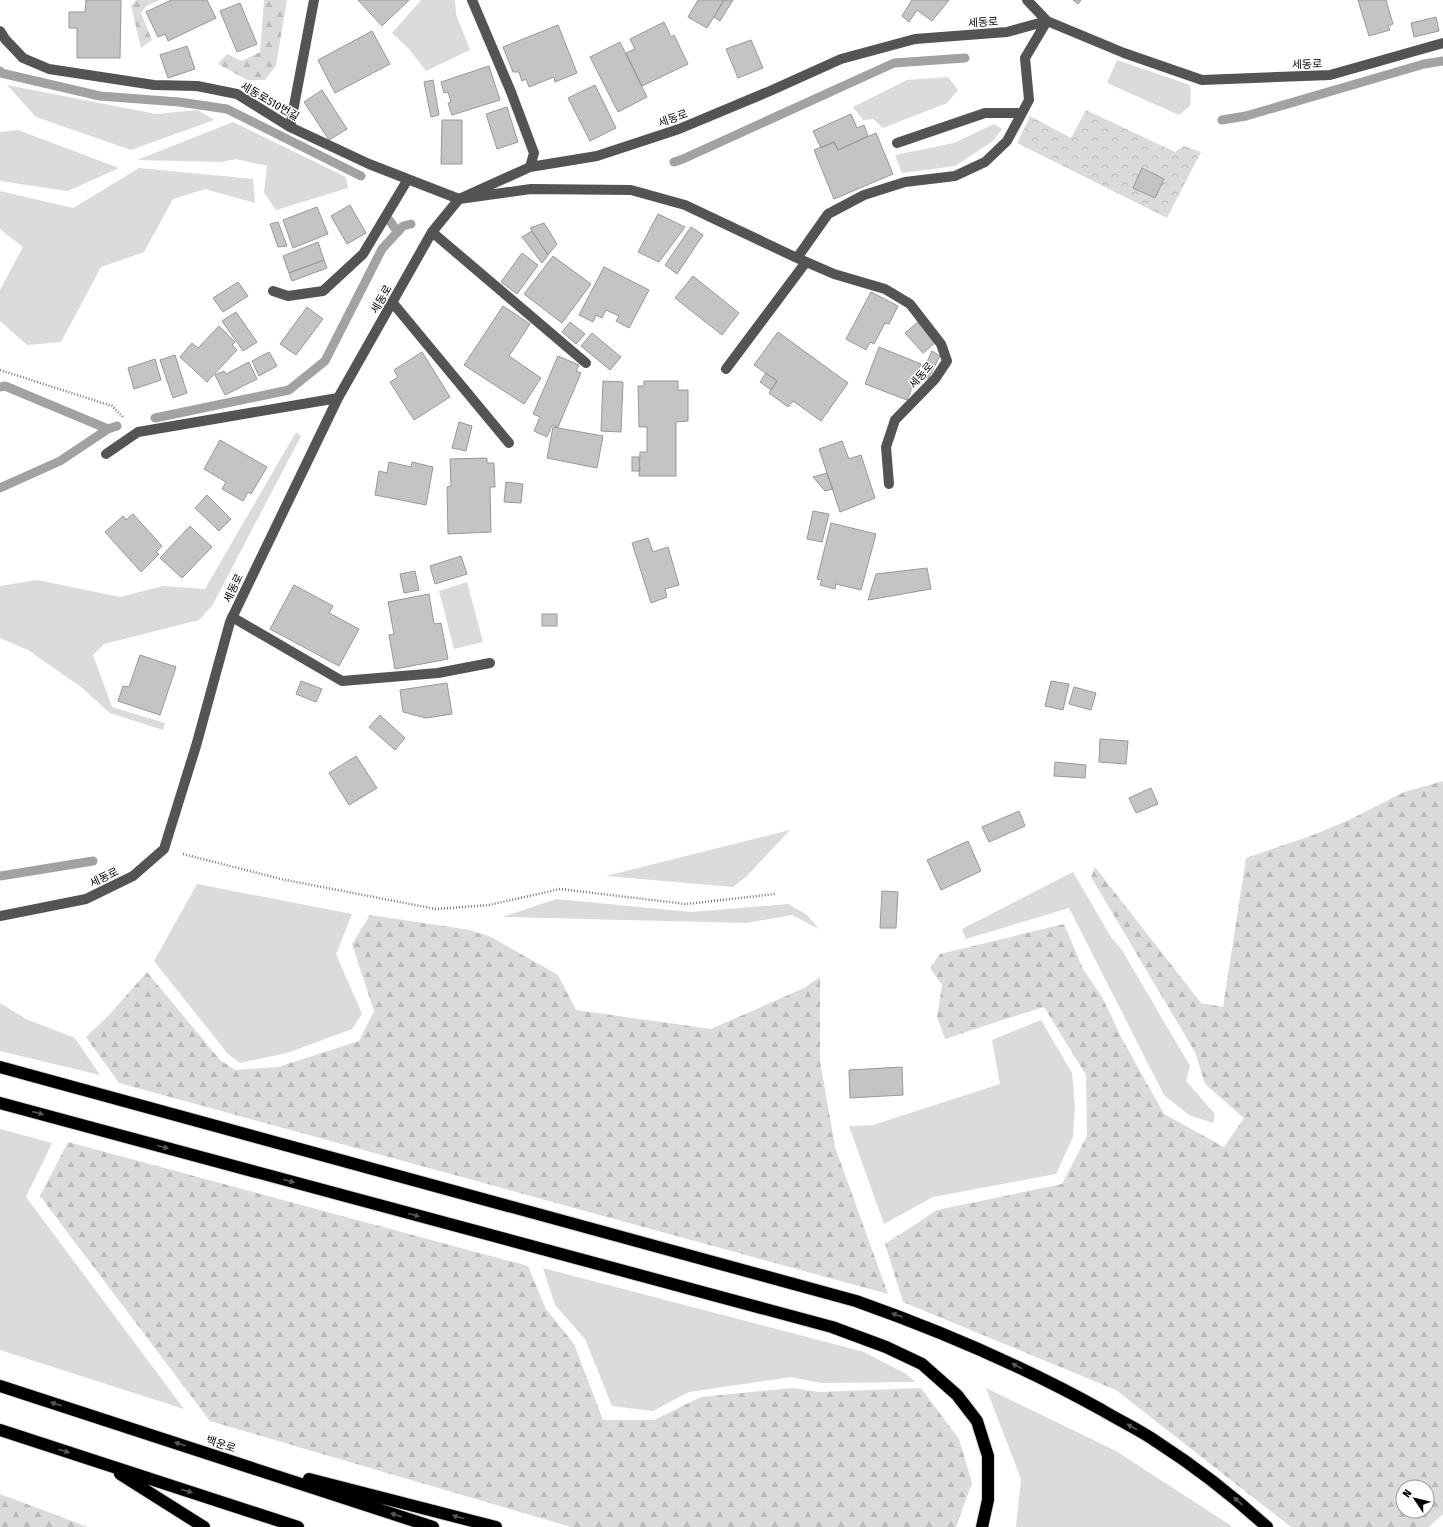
<svg xmlns="http://www.w3.org/2000/svg" width="1443" height="1527" viewBox="0 0 1443 1527" font-family="'Fira Sans Condensed','Noto Sans KR',sans-serif">
<defs>
<pattern id="forest-firs" width="22" height="20" patternUnits="userSpaceOnUse"><rect width="22" height="20" fill="#dbdbdb"/><path d="M5 1l3.5 6h-7zM16 11l3.5 6h-7z" fill="#bababa"/></pattern>
<pattern id="park-crowns" width="20" height="18" patternUnits="userSpaceOnUse"><rect width="20" height="18" fill="#dbdbdb"/><path d="M2 6a3 3 0 1 1 6 0M12 15a3 3 0 1 1 6 0" fill="none" stroke="#bababa"/></pattern>
</defs>
<rect width="100%" height="100%" fill="#fff"/>
<path fill="#dbdbdb" d="M 421,0 L 455,0 L 456,14 L 470,50 L 426,71 L 409,49 L 392,33 Z
M 1117,60 L 1190,85 L 1191,93 L 1190,106 L 1179,115 L 1107,83 Z
M 948,77 L 958,90 L 947,103 L 883,128 L 873,119 L 863,120 L 853,107 L 907,80 Z
M 7,85 L 156,114 L 198,110 L 214,120 L 131,150 L 36,117 Z
M 233,122 L 346,177 L 348,188 L 276,210 L 264,193 L 267,166 L 236,159 L 221,162 L 137,160 Z
M 994,124 L 1002,129 L 993,141 L 955,166 L 902,173 L 895,155 L 954,143 Z
M 18,130 L 119,168 L 68,191 L 0,181 L 0,132 Z
M 139,168 L 253,179 L 255,203 L 205,189 L 173,199 L 144,252 L 101,267 L 61,342 L 27,345 L 0,321 L 0,290 L 23,247 L 0,229 L 0,191 L 73,208 Z
M 296,432 L 301,436 L 212,606 L 199,620 L 104,644 L 93,655 L 112,707 L 165,723 L 163,730 L 110,713 L 81,687 L 28,650 L 0,638 L 0,586 L 37,580 L 120,597 L 163,586 L 205,589 Z
M 467,582 L 483,642 L 454,649 L 439,591 Z
M 790,830 L 747,876 L 733,887 L 606,876 Z
M 1073,872 L 1111,937 L 1122,950 L 1190,1066 L 1186,1081 L 1215,1114 L 1213,1123 L 1189,1115 L 1164,1095 L 1069,908 L 966,939 L 962,929 Z
M 197,884 L 352,914 L 336,954 L 362,1014 L 352,1029 L 287,1053 L 240,1063 L 228,1054 L 154,961 Z
M 556,899 L 691,912 L 788,904 L 806,914 L 819,929 L 792,915 L 746,923 L 503,917 Z
M 0,1003 L 26,1019 L 75,1038 L 100,1075 L 0,1051 Z
M 1041,1020 L 1072,1073 L 1075,1106 L 1073,1137 L 1056,1174 L 933,1197 L 884,1224 L 849,1126 L 873,1125 L 1000,1084 L 992,1040 Z
M 0,1129 L 52,1143 L 26,1197 L 184,1409 L 0,1350 Z
M 543,1268 L 864,1352 L 906,1374 L 916,1382 L 821,1383 L 791,1377 L 689,1392 L 653,1411 L 612,1406 L 585,1339 L 555,1305 Z
M 986,1388 L 1116,1451 L 1233,1527 L 1016,1527 L 1021,1479 Z"/>
<path fill="url(#forest-firs)" fill-rule="evenodd" d="M 136,0 L 160,0 L 146,6 L 141,13 L 152,40 L 141,48 L 131,6 Z
M 264,0 L 287,0 L 276,65 L 265,80 L 247,80 L 218,64 L 227,54 L 242,61 L 260,52 Z
M 1443,781 L 1443,1514 L 1429,1527 L 1291,1527 L 1116,1390 L 903,1302 L 885,1244 L 937,1210 L 1062,1184 L 1087,1136 L 1086,1075 L 1044,1007 L 990,1024 L 945,1039 L 937,1017 L 942,985 L 930,968 L 940,954 L 1064,924 L 1083,969 L 1102,997 L 1121,1037 L 1164,1114 L 1224,1147 L 1244,1118 L 1205,1084 L 1195,1052 L 1091,877 L 1095,867 L 1201,1003 L 1223,1007 L 1246,858 L 1313,835 L 1349,820 L 1404,792 ZM 1403,1487 L 1427,1487 L 1427,1511 L 1403,1511 Z
M 370,915 L 470,930 L 491,937 L 558,975 L 576,1010 L 711,1029 L 804,988 L 820,977 L 820,1061 L 835,1147 L 888,1294 L 119,1083 L 86,1037 L 110,1014 L 147,972 L 220,1060 L 235,1070 L 278,1067 L 359,1041 L 374,1011 L 352,944 Z
M 68,1142 L 528,1266 L 546,1309 L 574,1344 L 603,1420 L 654,1420 L 701,1397 L 793,1388 L 819,1392 L 921,1388 L 959,1439 L 972,1483 L 956,1527 L 571,1527 L 210,1421 L 40,1196 Z
M 0,1494 L 88,1527 L 0,1527 Z"/>
<path fill="url(#park-crowns)" d="M 1086,110 L 1175,152 L 1184,146 L 1201,152 L 1167,218 L 1017,143 L 1030,116 L 1071,138 Z"/>
<g fill="none" stroke-linecap="round" stroke-linejoin="round">
<path stroke="#a2a2a2" stroke-width="9" d="M 0,71 L 1,73 L 100,96 L 179,102 L 227,109 L 361,176
M 1222,120 L 1246,116 L 1424,64 L 1443,61
M 674,162 L 683,159 L 894,63 L 965,58
M 389,220 L 398,232
M 0,387 L 5,386 L 108,429
M 155,418 L 289,390 L 325,361 L 382,249 L 403,226 L 411,224
M 0,488 L 60,461 L 108,429 L 117,426
M 0,876 L 93,861"/>
</g>
<path fill="#c4c4c4" stroke="#989898" d="M 86,0 L 121,0 L 120,58 L 77,58 L 77,28 L 69,28 L 69,12 L 85,12 Z
M 171,0 L 207,0 L 216,18 L 168,41 L 165,34 L 158,37 L 146,12 Z
M 358,0 L 409,0 L 382,26 Z
M 698,0 L 724,0 L 707,28 L 688,17 Z
M 724,0 L 733,0 L 720,21 L 714,17 Z
M 912,0 L 949,0 L 932,21 L 917,10 L 909,22 L 902,16 Z
M 1073,0 L 1081,0 L 1078,4 Z
M 1358,0 L 1386,0 L 1393,24 L 1388,26 L 1390,30 L 1369,36 Z
M 240,3 L 257,44 L 237,52 L 220,11 Z
M 1436,17 L 1439,31 L 1414,37 L 1411,23 Z
M 664,22 L 671,37 L 674,35 L 688,64 L 642,86 L 626,53 L 635,49 L 630,39 Z
M 558,25 L 577,73 L 555,82 L 554,77 L 529,87 L 526,79 L 522,81 L 519,72 L 513,72 L 503,47 Z
M 372,31 L 390,64 L 335,93 L 318,60 Z
M 751,40 L 763,68 L 738,78 L 726,49 Z
M 620,42 L 647,97 L 618,112 L 590,57 Z
M 187,46 L 195,69 L 168,78 L 160,55 Z
M 489,66 L 500,100 L 452,115 L 448,103 L 451,102 L 448,92 L 444,93 L 441,82 Z
M 433,80 L 439,115 L 431,117 L 424,82 Z
M 595,85 L 616,128 L 590,141 L 568,98 Z
M 322,90 L 347,129 L 329,140 L 304,102 Z
M 507,107 L 518,142 L 497,149 L 486,114 Z
M 851,114 L 857,128 L 864,125 L 868,136 L 838,150 L 834,142 L 821,148 L 813,131 Z
M 442,120 L 462,120 L 462,164 L 441,164 Z
M 876,133 L 893,174 L 834,199 L 814,150 L 834,142 L 838,150 Z
M 1142,168 L 1164,179 L 1155,198 L 1133,188 Z
M 350,205 L 366,233 L 347,244 L 331,216 Z
M 317,207 L 328,234 L 293,248 L 283,220 Z
M 658,214 L 685,227 L 659,262 L 638,252 Z
M 278,222 L 287,246 L 278,247 L 270,224 Z
M 544,223 L 557,244 L 548,255 L 530,228 Z
M 691,227 L 703,235 L 677,274 L 665,265 Z
M 532,231 L 548,255 L 542,263 L 522,237 Z
M 318,242 L 324,260 L 289,273 L 283,256 Z
M 522,253 L 538,265 L 517,294 L 501,282 Z
M 553,256 L 591,284 L 562,323 L 524,294 Z
M 324,260 L 327,268 L 292,281 L 289,273 Z
M 604,267 L 649,290 L 629,328 L 616,321 L 619,316 L 606,310 L 602,318 L 596,315 L 593,322 L 579,315 Z
M 693,276 L 739,313 L 722,335 L 675,298 Z
M 238,282 L 248,296 L 223,312 L 213,298 Z
M 871,292 L 898,306 L 889,324 L 885,323 L 874,344 L 870,342 L 866,350 L 846,339 Z
M 503,306 L 530,324 L 509,356 L 541,378 L 524,404 L 464,365 Z
M 307,307 L 323,319 L 296,355 L 280,344 Z
M 236,312 L 257,342 L 243,351 L 222,321 Z
M 570,322 L 585,334 L 576,344 L 562,332 Z
M 918,322 L 935,343 L 923,353 L 905,333 Z
M 219,326 L 235,342 L 232,345 L 237,350 L 207,382 L 180,357 L 192,343 L 198,348 Z
M 778,332 L 848,383 L 821,421 L 793,401 L 788,407 L 769,393 L 777,381 L 754,365 Z
M 592,333 L 621,357 L 610,370 L 581,346 Z
M 879,347 L 921,364 L 907,400 L 865,384 Z
M 932,351 L 940,356 L 928,379 L 921,375 Z
M 269,352 L 277,366 L 259,376 L 252,361 Z
M 422,352 L 450,397 L 414,420 L 390,382 L 398,377 L 394,370 Z
M 175,355 L 187,393 L 173,398 L 160,360 Z
M 558,356 L 579,365 L 576,371 L 581,373 L 558,427 L 552,425 L 547,437 L 534,431 L 540,417 L 533,414 Z
M 155,359 L 161,380 L 134,389 L 128,368 Z
M 249,362 L 257,379 L 225,395 L 215,375 L 224,371 L 226,374 Z
M 766,373 L 777,381 L 771,390 L 760,382 Z
M 603,381 L 623,382 L 621,432 L 601,431 Z
M 644,381 L 678,381 L 678,390 L 688,390 L 688,421 L 676,422 L 676,476 L 639,476 L 640,452 L 647,452 L 647,427 L 639,427 L 638,386 L 644,386 Z
M 459,422 L 472,426 L 466,451 L 452,448 Z
M 553,427 L 603,436 L 597,468 L 547,458 Z
M 220,440 L 267,467 L 251,494 L 248,492 L 243,501 L 222,489 L 226,482 L 204,469 Z
M 842,441 L 849,459 L 861,455 L 875,498 L 840,512 L 819,449 Z
M 632,457 L 639,457 L 640,471 L 632,471 Z
M 487,458 L 487,463 L 494,463 L 495,487 L 490,487 L 491,532 L 448,534 L 447,487 L 451,486 L 450,459 Z
M 389,462 L 411,467 L 412,462 L 433,467 L 426,505 L 375,495 L 379,471 L 387,473 Z
M 827,473 L 833,489 L 825,491 L 813,477 Z
M 506,482 L 523,484 L 521,503 L 504,502 Z
M 207,495 L 231,519 L 219,531 L 195,508 Z
M 813,511 L 829,514 L 822,542 L 807,539 Z
M 133,514 L 162,546 L 156,552 L 159,554 L 141,572 L 105,532 L 123,516 L 126,520 Z
M 831,523 L 876,534 L 861,590 L 836,584 L 835,589 L 820,585 L 822,580 L 817,579 Z
M 190,526 L 212,547 L 182,578 L 160,558 Z
M 648,538 L 653,552 L 668,547 L 679,585 L 665,589 L 667,597 L 651,603 L 632,543 Z
M 461,556 L 467,574 L 435,584 L 430,566 Z
M 927,568 L 931,589 L 868,600 L 876,574 Z
M 415,571 L 419,590 L 404,593 L 400,574 Z
M 294,585 L 333,606 L 329,613 L 359,629 L 339,666 L 270,629 Z
M 429,594 L 434,624 L 441,623 L 448,659 L 395,669 L 389,635 L 394,634 L 388,602 Z
M 542,614 L 557,614 L 557,626 L 542,626 Z
M 140,655 L 176,667 L 160,715 L 118,701 L 123,686 L 129,687 Z
M 301,681 L 322,689 L 316,702 L 296,694 Z
M 1051,681 L 1069,684 L 1063,710 L 1045,706 Z
M 447,683 L 452,714 L 426,718 L 403,712 L 400,690 Z
M 1074,687 L 1096,693 L 1091,710 L 1069,704 Z
M 380,715 L 405,738 L 395,750 L 369,727 Z
M 1100,739 L 1128,741 L 1126,764 L 1099,762 Z
M 356,756 L 377,788 L 349,805 L 329,773 Z
M 1055,762 L 1086,765 L 1085,778 L 1054,776 Z
M 1151,788 L 1158,804 L 1136,813 L 1129,798 Z
M 1019,811 L 1025,826 L 989,842 L 982,827 Z
M 968,841 L 981,871 L 941,890 L 927,860 Z
M 882,891 L 898,892 L 896,928 L 880,928 Z
M 902,1067 L 903,1095 L 850,1098 L 849,1070 Z"/>
<g fill="none" stroke-linecap="round" stroke-linejoin="round">
<g stroke="#dbdbdb" stroke-width="14">
<path id="highway" d="M 0,1067 L 856,1301 C 941,1331 1023,1366 1102,1410 C 1120,1421 1140,1430 1157,1442 C 1196,1467 1233,1496 1267,1527
M 0,1103 L 832,1327 L 886,1347 L 922,1364 L 957,1395 L 977,1421 L 988,1456 L 988,1500 L 982,1527
M 0,1386 L 433,1527
M 0,1430 L 298,1527
M 120,1474 L 204,1527
M 309,1479 L 496,1527"/>
</g>
<path stroke="#767676" stroke-width="2.5" stroke-dasharray="1 2" stroke-linecap="butt" d="M 0,370 L 112,406 L 123,417
M 183,854 L 281,879 L 436,909 L 489,905 L 560,889 L 686,904 L 775,894"/>
<path stroke="#545454" stroke-width="10" d="M 472,0 L 511,92 L 534,153 L 530,167
M 1027,0 L 1047,21
M 0,31 L 5,39 L 23,58 L 49,69 L 154,85 L 197,86 L 237,94 L 290,127 L 369,164 L 459,199 L 531,189 L 631,190 L 685,205 L 797,258 L 834,274 L 885,289 L 910,304 L 941,344 L 947,361 L 935,379 L 895,420 L 886,447 L 889,484
M 290,127 L 314,0
M 897,143 L 985,113 L 1022,113
M 432,232 L 586,363
M 797,258 L 828,214 L 864,195 L 905,182 L 955,176 L 985,162 L 1007,141 L 1029,100 L 1025,58 L 1047,21
M 273,291 L 288,296 L 323,291 L 363,254 L 408,179
M 392,302 L 509,443
M 726,369 L 806,262
M 106,454 L 138,432 L 338,398
M 232,617 L 342,681 L 438,673 L 490,663
M 0,916 L 86,899 L 133,876 L 164,849 L 196,746 L 230,622 L 338,398 L 432,232 L 459,199 L 530,167 L 597,156 L 679,129 L 770,91 L 841,59 L 915,39 L 1007,32 L 1047,21 L 1124,53 L 1202,80 L 1330,75 L 1443,43"/>
<use href="#highway" stroke="#000" stroke-width="12"/>
</g>
<defs><path id="oneway-solid" d="M-6-.8H1V-3.2L6.5 0L1 3.2V.8H-6Z"/></defs>
<g fill="#595959">
<use href="#oneway-solid" transform="translate(38 1113) rotate(15)"/>
<use href="#oneway-solid" transform="translate(163 1147) rotate(15)"/>
<use href="#oneway-solid" transform="translate(289 1181) rotate(15)"/>
<use href="#oneway-solid" transform="translate(414 1215) rotate(15)"/>
<use href="#oneway-solid" transform="translate(897 1315) rotate(-161)"/>
<use href="#oneway-solid" transform="translate(1017 1366) rotate(-153)"/>
<use href="#oneway-solid" transform="translate(56 1404) rotate(-162)"/>
<use href="#oneway-solid" transform="translate(1132 1427) rotate(-151)"/>
<use href="#oneway-solid" transform="translate(180 1444) rotate(-162)"/>
<use href="#oneway-solid" transform="translate(64 1451) rotate(18)"/>
<use href="#oneway-solid" transform="translate(187 1491) rotate(18)"/>
<use href="#oneway-solid" transform="translate(1238 1501) rotate(-139)"/>
<use href="#oneway-solid" transform="translate(396 1515) rotate(-162)"/>
<use href="#oneway-solid" transform="translate(458 1517) rotate(-165)"/>
</g>
<g text-anchor="middle" stroke-width="3" stroke-linejoin="round" paint-order="stroke">
<g font-size="11" fill="#000" stroke="#fff">
<text transform="translate(983 22) rotate(-4)" y="4">세동로</text>
<text transform="translate(1307 64) rotate(-2)" y="4">세동로</text>
<text transform="translate(270 101) rotate(30)" y="4">세동로510번길</text>
<text transform="translate(673 118) rotate(-20)" y="4">세동로</text>
<text transform="translate(381 299) rotate(-60)" y="4">세동로</text>
<text transform="translate(921 375) rotate(-49)" y="4">세동로</text>
<text transform="translate(233 588) rotate(-64)" y="4">세동로</text>
<text transform="translate(104 877) rotate(-26)" y="4">세동로</text>
<text transform="translate(221 1444) rotate(18)" y="4">백운로</text>
</g>
</g>
<g transform="translate(1415 1499) rotate(305)"><circle r="19" fill="#ffffff" stroke="#999999"/>
<path d="M0-3L7 15L0 10L-7 15Z" fill="#000000"/>
<text y="-6" font-size="11" font-weight="bold" text-anchor="middle" fill="#000000">N</text>
</g>
</svg>
